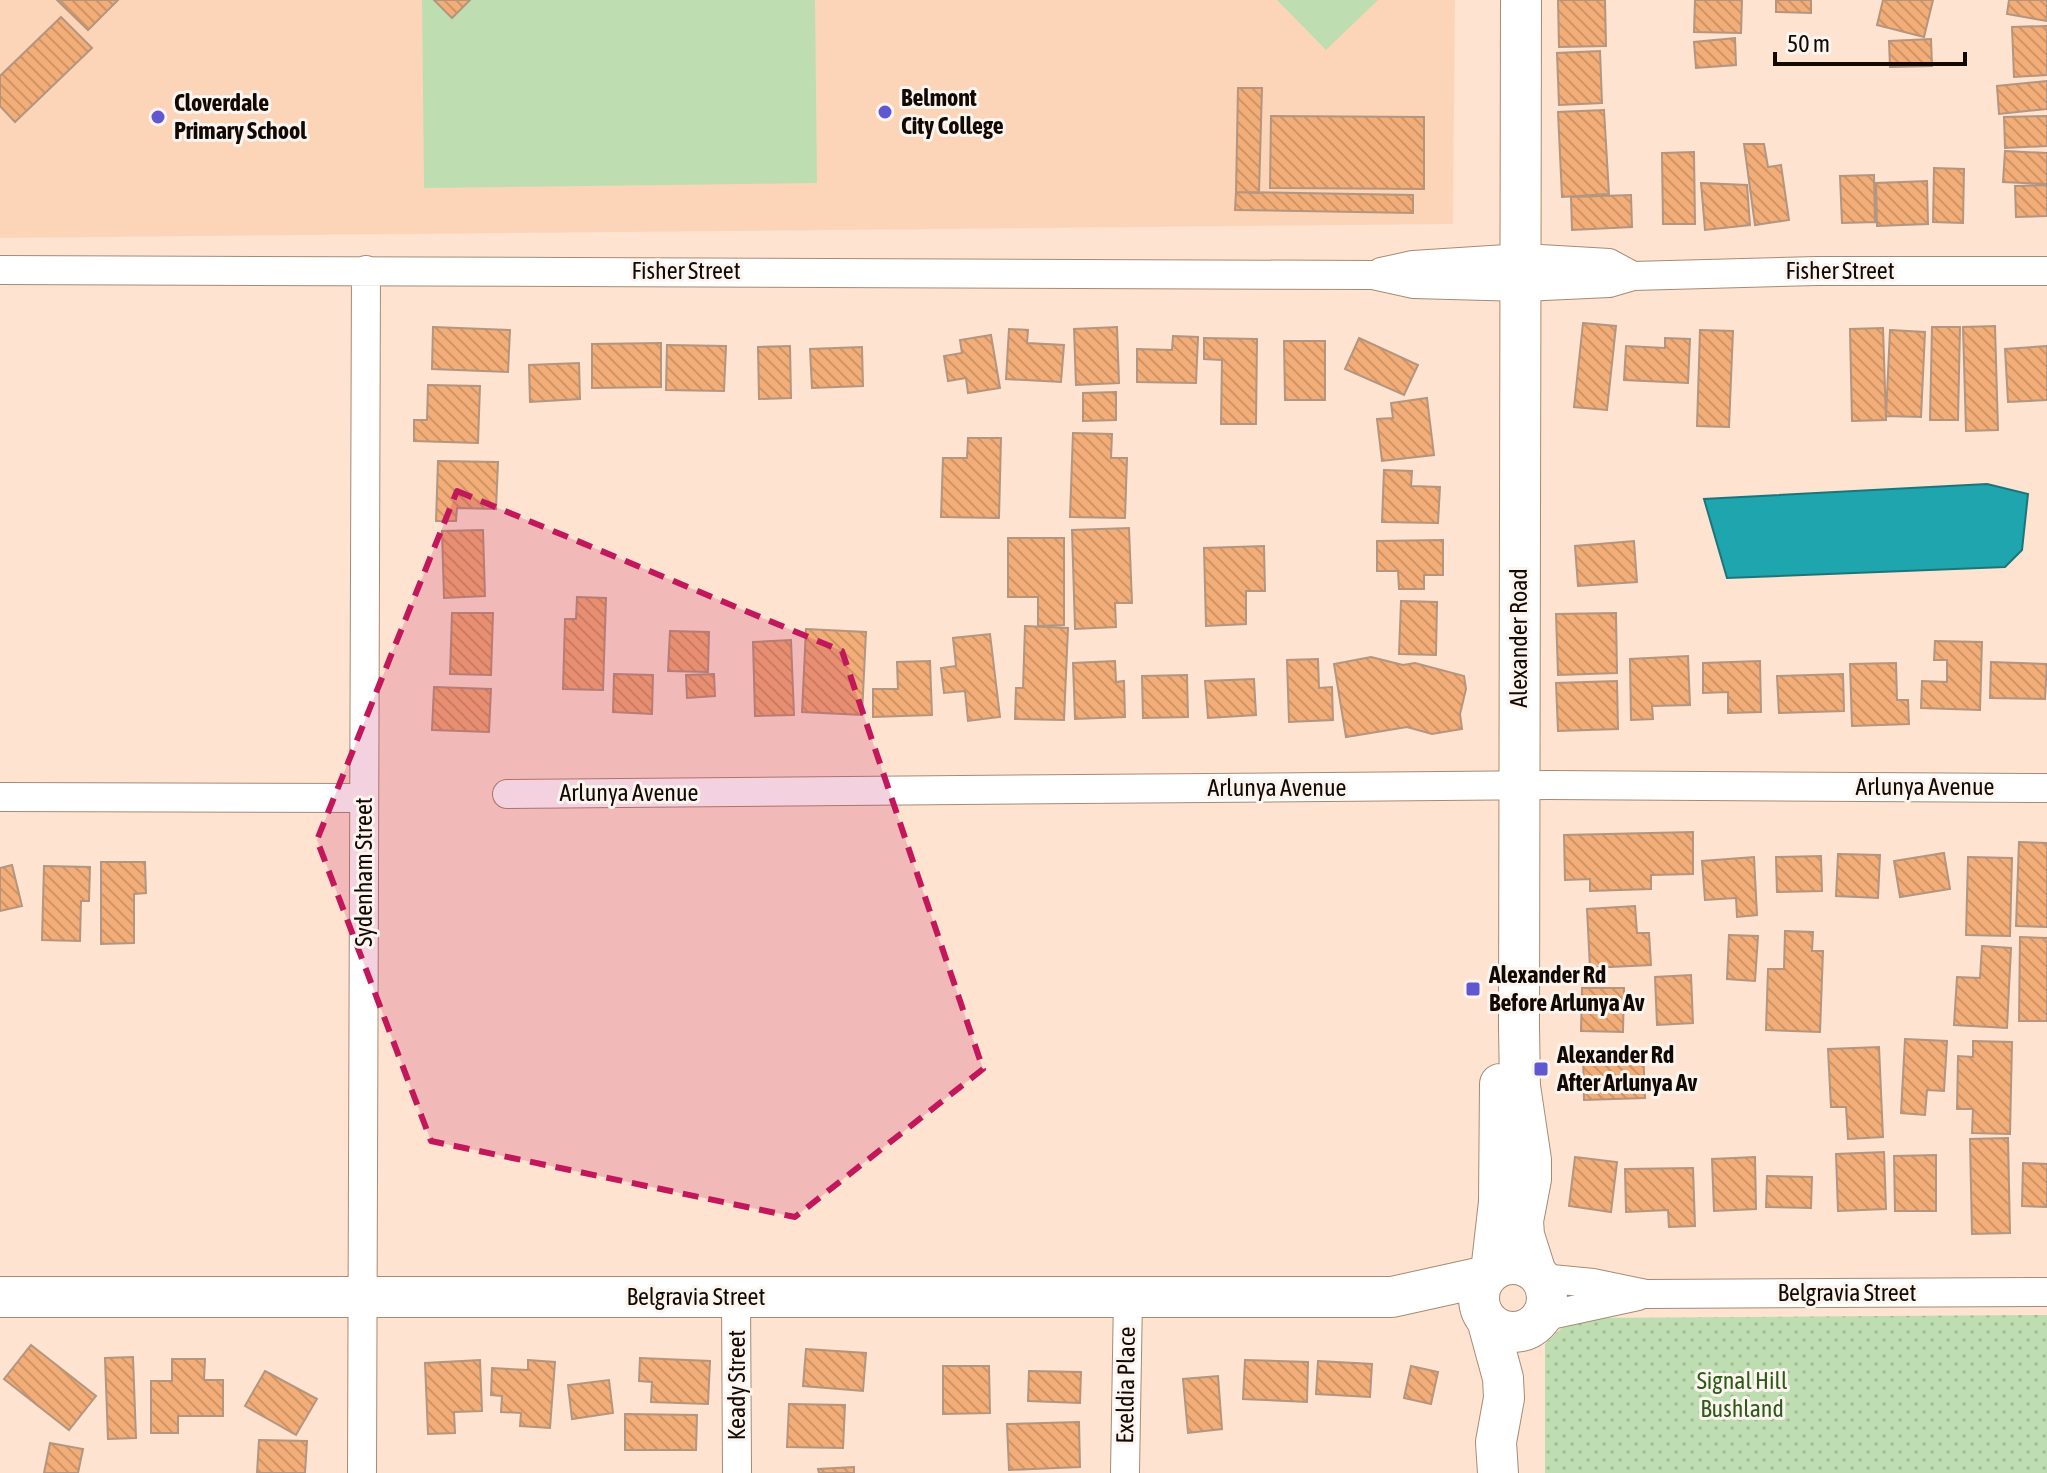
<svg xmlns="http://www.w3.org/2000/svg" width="2047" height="1473" viewBox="0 0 2047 1473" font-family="'Asap Condensed',sans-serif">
<defs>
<pattern id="grass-dots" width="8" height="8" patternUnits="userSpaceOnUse" patternTransform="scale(2)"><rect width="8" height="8" fill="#bedeb2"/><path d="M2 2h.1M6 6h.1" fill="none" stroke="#a2bd97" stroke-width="1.8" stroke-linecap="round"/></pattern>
<pattern id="building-back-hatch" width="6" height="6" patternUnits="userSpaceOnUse" patternTransform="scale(2)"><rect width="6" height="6" fill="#f2ad78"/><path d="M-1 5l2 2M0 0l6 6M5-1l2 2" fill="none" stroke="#cf9466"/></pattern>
</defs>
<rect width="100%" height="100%" fill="#fde3d0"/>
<path fill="#fcd5b8" d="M 0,0 L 1455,0 L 1453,224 L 0,238 Z"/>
<path fill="url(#grass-dots)" d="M 2047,1315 L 2047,1473 L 1545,1473 L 1545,1344 L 1568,1322 L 1592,1318 Z"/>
<path fill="#bedeb2" d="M 422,0 L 815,0 L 817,183 L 424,188 Z
M 1277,0 L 1378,0 L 1326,50 Z"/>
<path fill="#1fa5ae" stroke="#1b767b" stroke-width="2" d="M 1987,484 L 2028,494 L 2022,550 L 2005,567 L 1727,578 L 1704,499 Z"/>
<path fill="url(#building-back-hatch)" stroke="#b4957f" stroke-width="2" d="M 57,0 L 118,0 L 88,30 Z
M 434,0 L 470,0 L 452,18 Z
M 1558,0 L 1605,0 L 1606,46 L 1559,47 Z
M 1695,0 L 1742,0 L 1741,33 L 1694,32 Z
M 1776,0 L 1811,0 L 1811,13 L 1776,12 Z
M 1883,0 L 1933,0 L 1924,37 L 1877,25 Z
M 2009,0 L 2047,0 L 2047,21 L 2007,14 Z
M 61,17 L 92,48 L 15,122 L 0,106 L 0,76 Z
M 2047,26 L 2047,75 L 2014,77 L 2012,27 Z
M 1735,38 L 1736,65 L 1696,68 L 1694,42 Z
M 1931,39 L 1932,66 L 1890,67 L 1889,41 Z
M 1600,51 L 1602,103 L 1559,105 L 1557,53 Z
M 2047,81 L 2047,109 L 1999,114 L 1997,86 Z
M 1238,88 L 1262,88 L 1259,193 L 1236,192 Z
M 1604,110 L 1609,194 L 1562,197 L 1558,112 Z
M 1271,116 L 1424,117 L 1424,189 L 1270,188 Z
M 2047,116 L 2047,146 L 2005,148 L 2004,117 Z
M 1744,144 L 1764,144 L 1768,167 L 1781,165 L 1789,220 L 1755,225 Z
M 2005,151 L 2047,153 L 2047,184 L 2003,182 Z
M 1694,152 L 1695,224 L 1663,224 L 1662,153 Z
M 1934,168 L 1964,169 L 1963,223 L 1933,222 Z
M 1874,175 L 1875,222 L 1842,223 L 1840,176 Z
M 1927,181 L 1928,224 L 1877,226 L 1876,183 Z
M 1701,183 L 1747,185 L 1750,225 L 1705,230 Z
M 2047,185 L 2047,216 L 2016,217 L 2015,186 Z
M 1236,192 L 1413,195 L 1413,213 L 1235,210 Z
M 1631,195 L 1632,227 L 1572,230 L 1571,197 Z
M 1583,323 L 1616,326 L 1607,410 L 1574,407 Z
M 1995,326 L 1998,430 L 1966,431 L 1963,327 Z
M 433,327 L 510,330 L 508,372 L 432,369 Z
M 1117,327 L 1119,383 L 1076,385 L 1074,329 Z
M 1932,327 L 1960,327 L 1958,420 L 1930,420 Z
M 1883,328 L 1886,420 L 1852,421 L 1850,329 Z
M 1009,329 L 1028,330 L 1027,343 L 1064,345 L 1061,382 L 1006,379 Z
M 1700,330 L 1733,331 L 1729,427 L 1697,426 Z
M 1890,330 L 1925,332 L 1921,417 L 1886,416 Z
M 991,335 L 1000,388 L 968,393 L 966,378 L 948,381 L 944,356 L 962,353 L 960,340 Z
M 1173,336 L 1198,337 L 1196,383 L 1137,382 L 1137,349 L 1172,350 Z
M 1204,338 L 1257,339 L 1256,424 L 1221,424 L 1222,360 L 1204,359 Z
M 1359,338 L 1418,365 L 1404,395 L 1345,369 Z
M 1665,338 L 1690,339 L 1688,383 L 1624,380 L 1626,346 L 1665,348 Z
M 1284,341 L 1325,341 L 1325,400 L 1285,400 Z
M 661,343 L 661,387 L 592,388 L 592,344 Z
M 667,345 L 726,346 L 724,391 L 666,390 Z
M 790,346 L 791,398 L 759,399 L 758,347 Z
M 2047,346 L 2047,400 L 2008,402 L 2005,349 Z
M 862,347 L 863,386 L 812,388 L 810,349 Z
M 579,363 L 580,399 L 530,402 L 529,365 Z
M 428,385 L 480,386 L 478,443 L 414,441 L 414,420 L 427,420 Z
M 1116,392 L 1116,420 L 1083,421 L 1083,393 Z
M 1427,398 L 1434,455 L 1382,461 L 1377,419 L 1393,418 L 1391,403 Z
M 1073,433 L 1112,434 L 1111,458 L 1127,458 L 1125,518 L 1070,517 Z
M 968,438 L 1001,438 L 999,518 L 941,517 L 943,458 L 967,458 Z
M 438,461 L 498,462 L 496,509 L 457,508 L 456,521 L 436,521 Z
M 1384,470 L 1412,471 L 1411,486 L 1440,487 L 1438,523 L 1382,522 Z
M 1129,528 L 1132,603 L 1115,603 L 1116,627 L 1075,629 L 1072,530 Z
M 483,530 L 485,596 L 444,598 L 442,531 Z
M 1008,538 L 1064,538 L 1064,625 L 1038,626 L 1038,597 L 1008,597 Z
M 1443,540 L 1443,575 L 1424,575 L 1424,589 L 1399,589 L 1398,571 L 1377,571 L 1377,541 Z
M 1634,541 L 1637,582 L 1578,586 L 1575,546 Z
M 1264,546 L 1265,591 L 1246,591 L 1246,624 L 1206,626 L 1204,548 Z
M 577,597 L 606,598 L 603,690 L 563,689 L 565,619 L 576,619 Z
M 1401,601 L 1437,602 L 1436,655 L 1399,654 Z
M 452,613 L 493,613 L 491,675 L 450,674 Z
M 1616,613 L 1617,673 L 1558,675 L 1556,614 Z
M 1025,626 L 1068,628 L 1064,720 L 1015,719 L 1016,688 L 1023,688 Z
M 806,629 L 866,632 L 862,715 L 802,712 Z
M 670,631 L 709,632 L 708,672 L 668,671 Z
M 990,634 L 1000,717 L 968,721 L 965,691 L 944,693 L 941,668 L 956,666 L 953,638 Z
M 791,640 L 794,715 L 755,716 L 753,642 Z
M 1935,641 L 1982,642 L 1980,710 L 1921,708 L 1922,681 L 1947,682 L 1947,660 L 1934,660 Z
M 1688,656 L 1690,705 L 1652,706 L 1653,719 L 1631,720 L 1630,659 Z
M 1371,657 L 1403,665 L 1415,663 L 1464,676 L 1466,689 L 1460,714 L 1462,729 L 1432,734 L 1407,727 L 1346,737 L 1334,664 Z
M 1318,659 L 1319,688 L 1332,687 L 1333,720 L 1289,722 L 1287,660 Z
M 930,661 L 932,715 L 873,717 L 873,689 L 898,689 L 897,662 Z
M 1115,661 L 1116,682 L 1124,681 L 1125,717 L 1075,719 L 1073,663 Z
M 1760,661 L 1761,712 L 1728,713 L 1728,692 L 1703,693 L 1703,663 Z
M 1991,662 L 2047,664 L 2045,699 L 1990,698 Z
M 1896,663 L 1897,700 L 1908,700 L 1909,724 L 1852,726 L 1850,664 Z
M 614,674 L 653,675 L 652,714 L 613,712 Z
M 714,674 L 715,696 L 687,698 L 686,675 Z
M 1843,674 L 1844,711 L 1779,713 L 1777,676 Z
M 1187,675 L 1188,717 L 1143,718 L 1142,676 Z
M 1254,679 L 1256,715 L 1208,718 L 1205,681 Z
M 1617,681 L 1618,729 L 1558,731 L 1556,683 Z
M 434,687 L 491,689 L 489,732 L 432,730 Z
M 1693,832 L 1693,874 L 1651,875 L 1651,889 L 1590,891 L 1590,879 L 1565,880 L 1564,835 Z
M 2019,842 L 2047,843 L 2047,927 L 2016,926 Z
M 1944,853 L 1950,889 L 1900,897 L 1894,861 Z
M 1838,854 L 1880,855 L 1878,898 L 1836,896 Z
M 1821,856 L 1822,891 L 1777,892 L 1776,857 Z
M 1754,857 L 1757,915 L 1737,917 L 1736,898 L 1705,900 L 1702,861 Z
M 1968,857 L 2012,858 L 2010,936 L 1966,935 Z
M 101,862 L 145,862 L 146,893 L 134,894 L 134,943 L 101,944 Z
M 12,865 L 22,906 L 0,911 L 0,868 Z
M 44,866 L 90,867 L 89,901 L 81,901 L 80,941 L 42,940 Z
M 1635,906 L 1637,933 L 1649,933 L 1651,965 L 1590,968 L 1587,909 Z
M 1785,931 L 1813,932 L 1812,951 L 1823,951 L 1820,1032 L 1766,1030 L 1768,969 L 1784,969 Z
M 1729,935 L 1758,936 L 1755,981 L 1727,979 Z
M 2020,937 L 2047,938 L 2047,1021 L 2019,1021 Z
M 1982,946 L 2011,948 L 2007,1028 L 1954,1025 L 1957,977 L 1980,978 Z
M 1691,975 L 1693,1023 L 1657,1025 L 1655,977 Z
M 1582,988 L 1624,988 L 1623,1032 L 1581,1031 Z
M 1905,1039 L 1947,1041 L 1944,1091 L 1927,1090 L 1925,1115 L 1901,1113 Z
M 1973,1041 L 2012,1042 L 2010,1134 L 1972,1133 L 1973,1109 L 1957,1109 L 1958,1056 L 1973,1057 Z
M 1879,1047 L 1883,1137 L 1848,1139 L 1846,1107 L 1831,1107 L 1828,1049 Z
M 1643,1049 L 1645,1098 L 1584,1100 L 1583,1051 Z
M 2008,1138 L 2010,1233 L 1972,1234 L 1970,1139 Z
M 1884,1152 L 1886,1209 L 1838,1211 L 1836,1154 Z
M 1936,1155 L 1936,1211 L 1895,1211 L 1894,1156 Z
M 1575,1157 L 1617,1162 L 1611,1212 L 1569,1206 Z
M 1755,1157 L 1756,1209 L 1714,1211 L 1712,1159 Z
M 2023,1163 L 2047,1164 L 2047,1207 L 2022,1206 Z
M 1693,1168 L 1695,1226 L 1669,1227 L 1668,1210 L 1626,1212 L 1625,1169 Z
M 1767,1176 L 1812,1177 L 1811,1208 L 1766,1207 Z
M 31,1345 L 96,1396 L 69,1430 L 4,1379 Z
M 806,1349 L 866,1353 L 863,1391 L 803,1386 Z
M 133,1357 L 136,1438 L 108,1439 L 105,1358 Z
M 640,1358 L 710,1361 L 708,1404 L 651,1402 L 652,1382 L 639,1381 Z
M 172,1359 L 205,1359 L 204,1380 L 223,1380 L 223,1416 L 178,1416 L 178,1433 L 151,1433 L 151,1381 L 172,1381 Z
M 480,1360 L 482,1411 L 454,1412 L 455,1433 L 428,1434 L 425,1363 Z
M 528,1360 L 555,1362 L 550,1428 L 520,1426 L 521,1413 L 501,1412 L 502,1396 L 491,1395 L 492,1368 L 528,1370 Z
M 1245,1360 L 1308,1362 L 1307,1402 L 1243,1399 Z
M 1318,1361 L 1372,1364 L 1370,1397 L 1316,1394 Z
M 943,1366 L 989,1366 L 990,1413 L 943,1414 Z
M 1411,1366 L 1438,1372 L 1431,1404 L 1404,1398 Z
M 265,1371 L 317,1399 L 296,1435 L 245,1406 Z
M 1029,1371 L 1081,1372 L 1080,1403 L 1028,1401 Z
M 1218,1376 L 1222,1429 L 1188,1433 L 1183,1379 Z
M 609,1380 L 613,1413 L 572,1419 L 568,1385 Z
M 789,1404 L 845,1405 L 843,1448 L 787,1447 Z
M 625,1414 L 697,1415 L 696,1450 L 625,1450 Z
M 1079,1422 L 1080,1467 L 1009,1470 L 1007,1424 Z
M 259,1440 L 307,1441 L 305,1473 L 257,1473 Z
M 50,1443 L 83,1449 L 78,1473 L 44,1473 Z
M 854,1467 L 854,1473 L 819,1473 L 818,1469 Z"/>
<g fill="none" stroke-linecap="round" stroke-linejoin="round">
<g stroke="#a88a74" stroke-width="30">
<path id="street" d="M 0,270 L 1373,275 L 1414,284 L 1522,287 L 1609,283 L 1633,276 L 1817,271 L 2047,271
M 1381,272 L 1413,265 L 1522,258 L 1609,263 L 1633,276
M 507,794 L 1549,785 L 2047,788
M 0,797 L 364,798
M 1541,1278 L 1593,1283 L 1646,1294 L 2047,1292
M 736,1297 L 737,1473
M 1541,1317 L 1638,1296
M 362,1473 L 366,270
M 1125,1473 L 1128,1297"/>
</g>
<g stroke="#a88a74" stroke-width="42">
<path id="secondary" d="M 1521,0 L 1519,1027 L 1520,1086 L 1531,1160 L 1531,1179 L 1523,1221 L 1524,1235 L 1536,1273
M1479 1298a34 34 0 1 1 68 0a34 34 0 1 1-68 0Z
M 1491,1272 L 1499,1202 L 1500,1084
M 0,1297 L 1392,1297 L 1487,1276
M 1488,1323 L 1503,1378 L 1504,1398 L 1496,1442 L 1498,1473"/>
</g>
<use href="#street" stroke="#fff" stroke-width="28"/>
<use href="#secondary" stroke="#fff" stroke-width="40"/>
</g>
<path fill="#c2185b" fill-opacity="0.2" stroke="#c2185b" stroke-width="6" stroke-dasharray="16 10" stroke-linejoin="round" d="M 457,491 L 842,651 L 983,1069 L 795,1217 L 431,1141 L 317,840 Z"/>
<g fill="#6058d0" stroke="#fbf4ef" stroke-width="3">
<circle cx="885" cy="112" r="8"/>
<circle cx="158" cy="117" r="8"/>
<rect x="1465" y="981" width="16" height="16" rx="4"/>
<rect x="1533" y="1061" width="16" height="16" rx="4"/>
</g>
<g text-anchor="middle" stroke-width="6" stroke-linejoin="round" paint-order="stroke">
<g font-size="24" font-weight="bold" fill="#130903" stroke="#fbf4ef" text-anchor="start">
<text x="901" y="106">Belmont<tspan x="901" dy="28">City College</tspan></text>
<text x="174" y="111">Cloverdale<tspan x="174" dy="28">Primary School</tspan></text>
<text x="1489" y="983">Alexander Rd<tspan x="1489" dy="28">Before Arlunya Av</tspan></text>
<text x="1557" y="1063">Alexander Rd<tspan x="1557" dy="28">After Arlunya Av</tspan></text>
</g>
<g font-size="24" fill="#130903" stroke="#fbf4ef">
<text x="686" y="279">Fisher Street</text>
<text x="1840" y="279">Fisher Street</text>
<text transform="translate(1519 638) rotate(-90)" y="8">Alexander Road</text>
<text x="1925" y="795">Arlunya Avenue</text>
<text x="1277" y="796">Arlunya Avenue</text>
<text x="629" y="801">Arlunya Avenue</text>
<text transform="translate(364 872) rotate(-90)" y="8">Sydenham Street</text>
<text x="1847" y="1301">Belgravia Street</text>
<text x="696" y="1305">Belgravia Street</text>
<text transform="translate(737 1385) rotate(-90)" y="8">Keady Street</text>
<text transform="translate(1126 1385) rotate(-89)" y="8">Exeldia Place</text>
</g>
<g font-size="24" fill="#2d5a16" stroke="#fbf4ef">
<text x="1742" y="1389">Signal Hill<tspan x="1742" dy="28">Bushland</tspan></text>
</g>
</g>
<path d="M1775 52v12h190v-12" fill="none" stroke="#130903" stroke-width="4"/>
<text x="1787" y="52" font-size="24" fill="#130903" stroke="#fbf4ef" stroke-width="6" paint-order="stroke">50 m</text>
</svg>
